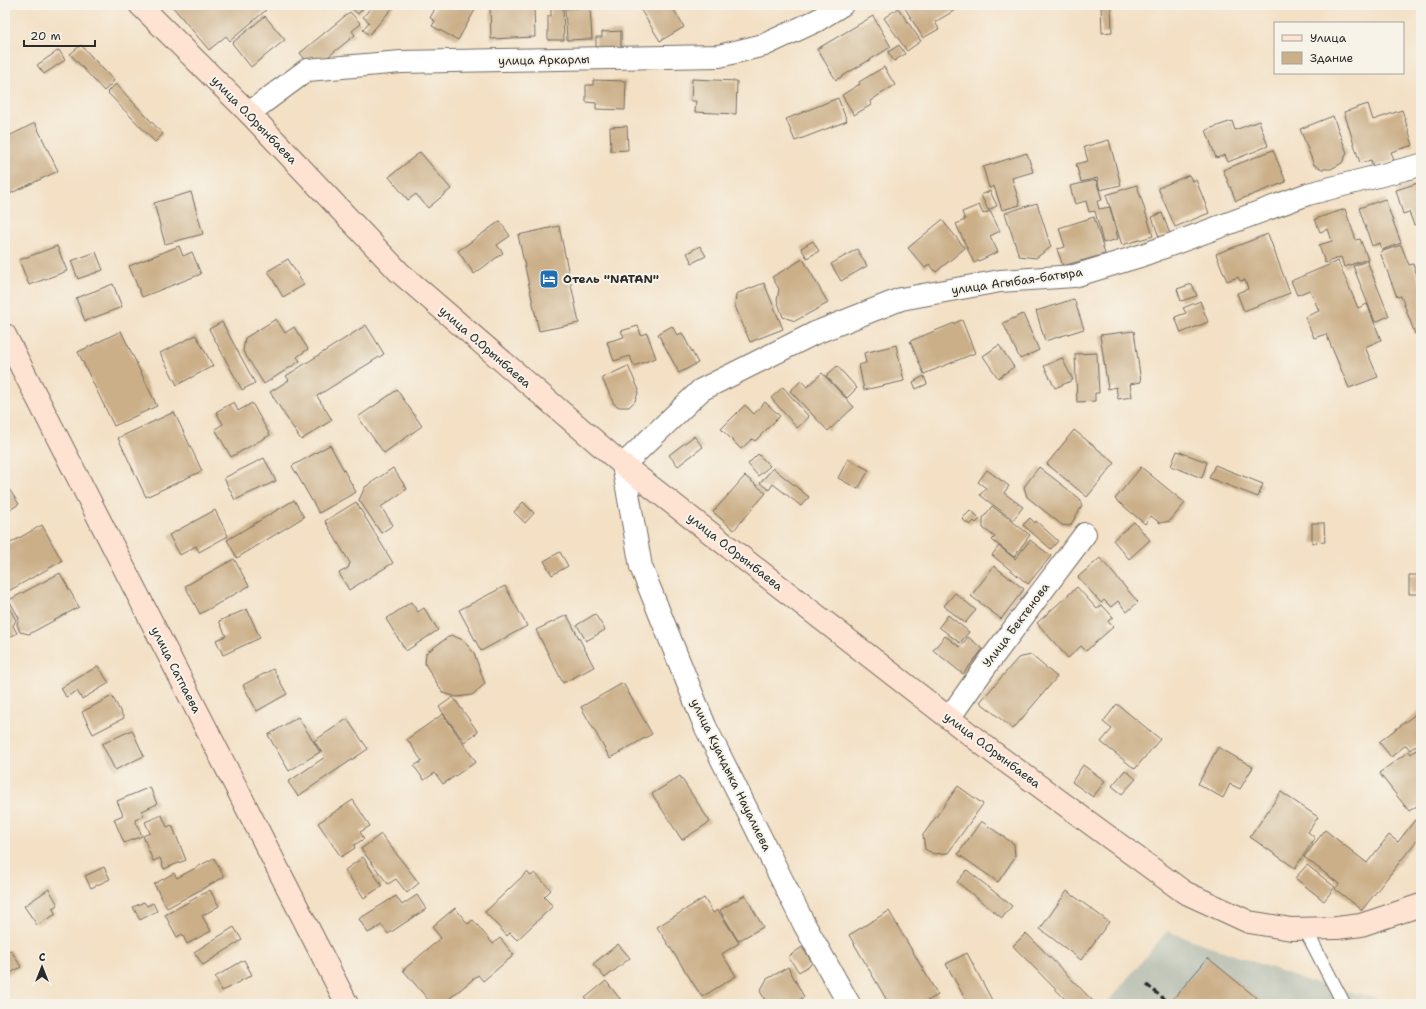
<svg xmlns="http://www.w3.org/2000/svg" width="1426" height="1009" viewBox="0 0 1426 1009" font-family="'Shantell Sans',sans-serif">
<rect width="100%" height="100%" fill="#f7f3e8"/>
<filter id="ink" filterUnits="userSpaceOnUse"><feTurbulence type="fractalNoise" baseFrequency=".025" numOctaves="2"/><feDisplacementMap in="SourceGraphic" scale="8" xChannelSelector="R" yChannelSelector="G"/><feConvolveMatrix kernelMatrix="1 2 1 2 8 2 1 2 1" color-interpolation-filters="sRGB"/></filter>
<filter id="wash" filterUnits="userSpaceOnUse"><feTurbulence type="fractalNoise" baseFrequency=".012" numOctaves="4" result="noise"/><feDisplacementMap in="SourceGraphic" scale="16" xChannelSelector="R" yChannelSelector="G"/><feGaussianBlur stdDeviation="0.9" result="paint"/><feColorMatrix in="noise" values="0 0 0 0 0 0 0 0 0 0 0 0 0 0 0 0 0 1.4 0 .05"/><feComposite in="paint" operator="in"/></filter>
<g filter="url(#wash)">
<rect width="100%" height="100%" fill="#f3e0c5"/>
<path fill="#c1c6b9" d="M 1167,931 L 1308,981 L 1399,1004 L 1106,1004 Z"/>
<g id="blocks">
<path fill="#cbaf88" d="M 171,5 L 262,5 L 266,10 L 230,41 L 226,36 L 209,50 Z
M 348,5 L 366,5 L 358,14 Z
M 373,5 L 395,5 L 369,35 L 363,30 L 369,22 L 363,17 Z
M 437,5 L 467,5 L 475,10 L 458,40 L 432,26 L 435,21 L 430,18 Z
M 490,5 L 534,5 L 535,37 L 491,39 Z
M 642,5 L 671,5 L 684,27 L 660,41 L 639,7 Z
M 903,5 L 955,5 L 957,9 L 935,22 L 939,29 L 923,38 Z
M 1101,5 L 1111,5 L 1112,32 L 1102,33 Z
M 551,7 L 563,7 L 564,40 L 548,40 L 548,16 L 551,16 Z
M 590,7 L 592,39 L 567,40 L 565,9 Z
M 898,8 L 921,41 L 907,51 L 884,18 Z
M 350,12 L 361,24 L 352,31 L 355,35 L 313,69 L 300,53 Z
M 265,16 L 285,40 L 251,67 L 232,43 Z
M 873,16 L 891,47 L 836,80 L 817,49 Z
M 621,31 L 621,49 L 596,49 L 596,37 L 602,37 L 602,32 Z
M 81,45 L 114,81 L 104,91 L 70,54 Z
M 899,45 L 905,54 L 894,61 L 888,52 Z
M 59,50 L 65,60 L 44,74 L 37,65 Z
M 884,67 L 895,85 L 870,101 L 871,105 L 854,115 L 842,95 L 860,84 L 859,82 Z
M 692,79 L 737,81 L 736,114 L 695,112 L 696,101 L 691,101 Z
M 593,80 L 626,81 L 625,110 L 596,109 L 596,103 L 586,102 L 586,85 L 593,85 Z
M 116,84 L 163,134 L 155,142 L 107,92 Z
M 838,98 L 847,121 L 795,141 L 786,119 Z
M 1368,104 L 1373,120 L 1402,110 L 1413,145 L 1391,152 L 1394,160 L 1373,167 L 1371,160 L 1360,163 L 1344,112 Z
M 1333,116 L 1347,153 L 1342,163 L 1331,169 L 1322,169 L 1314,165 L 1300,129 Z
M 1232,121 L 1235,130 L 1259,121 L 1268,146 L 1228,162 L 1225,155 L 1216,158 L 1206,130 Z
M 35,123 L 58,171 L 5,196 L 5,138 Z
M 627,126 L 628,150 L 611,151 L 610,127 Z
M 1109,140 L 1121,185 L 1100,190 L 1097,178 L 1081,182 L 1076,164 L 1088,161 L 1084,147 Z
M 1273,150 L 1286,182 L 1236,201 L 1223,170 Z
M 420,152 L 451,189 L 428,208 L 416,194 L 408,200 L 389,177 Z
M 1027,153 L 1033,172 L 1012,178 L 1020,205 L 1002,210 L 994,186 L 989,188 L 983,167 Z
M 1189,175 L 1192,181 L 1196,180 L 1209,213 L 1175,227 L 1158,188 Z
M 1096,180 L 1102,200 L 1097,201 L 1099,209 L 1110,207 L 1118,239 L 1103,243 L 1095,211 L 1089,212 L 1086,201 L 1075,204 L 1070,186 Z
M 1421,182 L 1421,223 L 1414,225 L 1409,212 L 1403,214 L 1396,190 Z
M 1137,185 L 1153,236 L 1122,245 L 1106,195 Z
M 990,191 L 997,206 L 988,210 L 981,195 Z
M 191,192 L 203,234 L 165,244 L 154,203 Z
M 1385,199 L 1401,243 L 1382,250 L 1380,243 L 1372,246 L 1359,208 Z
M 1037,203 L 1051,247 L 1036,258 L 1019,256 L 1005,213 Z
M 979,205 L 983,214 L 990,211 L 1000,231 L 990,236 L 998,252 L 974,263 L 956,224 L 965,220 L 962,212 Z
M 1345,209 L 1356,240 L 1360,239 L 1368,259 L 1344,267 L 1341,257 L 1325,263 L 1319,245 L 1332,241 L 1328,229 L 1320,232 L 1315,219 Z
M 1162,213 L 1170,234 L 1159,237 L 1152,217 Z
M 1094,217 L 1105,254 L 1063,266 L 1057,249 L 1065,247 L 1059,228 Z
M 942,220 L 965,248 L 936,272 L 929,264 L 925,268 L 908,248 Z
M 500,221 L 510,236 L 497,245 L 503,253 L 474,274 L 458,251 Z
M 559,226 L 579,323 L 539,331 L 518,235 Z
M 1268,234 L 1290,293 L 1244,311 L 1237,293 L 1248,289 L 1245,280 L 1240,281 L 1238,277 L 1227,281 L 1216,254 Z
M 813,241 L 819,251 L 807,258 L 801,248 Z
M 1401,245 L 1409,265 L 1413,264 L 1421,286 L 1421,332 L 1415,334 L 1401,296 L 1397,297 L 1380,252 Z
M 57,246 L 67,271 L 29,285 L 19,260 Z
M 179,246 L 183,256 L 192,252 L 201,274 L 142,297 L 129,266 Z
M 700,246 L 706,256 L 692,263 L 687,253 Z
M 857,249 L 867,266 L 841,281 L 831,264 Z
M 96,252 L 103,270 L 78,279 L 71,261 Z
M 288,259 L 304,285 L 283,297 L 268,271 Z
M 803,259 L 828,303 L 795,321 L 783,317 L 777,300 L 779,289 L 772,277 Z
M 1338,261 L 1358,308 L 1367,304 L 1381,340 L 1365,347 L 1378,377 L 1349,388 L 1326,334 L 1314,338 L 1305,317 L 1319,311 L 1310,290 L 1297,295 L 1291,281 Z
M 1367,261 L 1389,316 L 1375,322 L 1353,266 Z
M 764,283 L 783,329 L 750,342 L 735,306 L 736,294 Z
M 113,284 L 122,307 L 85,321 L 76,298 Z
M 1192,284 L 1197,296 L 1181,301 L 1177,289 Z
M 1074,299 L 1084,329 L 1045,341 L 1036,311 Z
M 1200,301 L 1208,322 L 1181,333 L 1175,317 L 1186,313 L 1183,308 Z
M 1023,314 L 1039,350 L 1020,359 L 1003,323 Z
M 276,319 L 285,333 L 294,327 L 308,349 L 297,357 L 300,361 L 264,384 L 243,351 L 245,338 Z
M 962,320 L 975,353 L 924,374 L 910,341 Z
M 222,322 L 255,383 L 242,390 L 209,329 Z
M 366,325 L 384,354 L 317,396 L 332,420 L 301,440 L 270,392 L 289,380 L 286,376 Z
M 638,326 L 641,335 L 647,333 L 656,358 L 634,366 L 630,356 L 614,361 L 607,342 L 624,337 L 621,331 Z
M 672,326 L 677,335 L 682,333 L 698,363 L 679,373 L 658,334 Z
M 121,331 L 157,406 L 114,426 L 78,352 Z
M 1134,331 L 1141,382 L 1130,384 L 1132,397 L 1118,399 L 1116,387 L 1108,389 L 1100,335 Z
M 196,335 L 213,366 L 177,385 L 160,353 Z
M 896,345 L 904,381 L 864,390 L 859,365 L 866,363 L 864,353 Z
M 999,345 L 1014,367 L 998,378 L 983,356 Z
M 1097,353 L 1099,393 L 1095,393 L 1095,401 L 1077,402 L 1075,354 Z
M 1062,358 L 1073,380 L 1055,388 L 1044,366 Z
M 628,366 L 639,390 L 635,401 L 629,407 L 619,407 L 614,404 L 602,378 Z
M 837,366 L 857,388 L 847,398 L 826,376 Z
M 822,373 L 854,407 L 828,431 L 790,391 L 801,381 L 807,387 Z
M 924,376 L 927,384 L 916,389 L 913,382 Z
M 783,387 L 809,417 L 797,428 L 771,398 Z
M 397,390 L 422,426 L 384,453 L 358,417 Z
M 234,402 L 238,411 L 252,403 L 270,435 L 231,457 L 215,429 L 223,424 L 216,412 Z
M 765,402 L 780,416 L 755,441 L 752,439 L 741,449 L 721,429 L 745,405 L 754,414 Z
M 174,412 L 202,471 L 146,497 L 118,438 Z
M 1074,430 L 1115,463 L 1087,497 L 1047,464 Z
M 694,436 L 703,447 L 678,466 L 669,455 Z
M 330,445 L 356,492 L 319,513 L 292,466 Z
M 1177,451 L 1207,462 L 1202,478 L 1171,466 Z
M 758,454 L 770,466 L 758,476 L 748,464 Z
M 264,458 L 276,481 L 235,500 L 224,478 Z
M 848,459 L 869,470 L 858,489 L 838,478 Z
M 1215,465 L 1263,484 L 1258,497 L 1209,478 Z
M 1039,467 L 1079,498 L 1082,506 L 1070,526 L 1062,525 L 1027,497 L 1024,487 Z
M 1141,467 L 1185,503 L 1170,521 L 1160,523 L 1151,516 L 1145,524 L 1115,499 Z
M 393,468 L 407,489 L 381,507 L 393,525 L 381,533 L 359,500 L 365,487 Z
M 773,468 L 809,497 L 801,506 L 773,484 L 769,490 L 760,483 Z
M 987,470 L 1009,486 L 1004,493 L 1023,507 L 1013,520 L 980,495 L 986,488 L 978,482 Z
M 745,476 L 766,493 L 734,530 L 713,512 Z
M 5,483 L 19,504 L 5,513 Z
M 294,500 L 304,517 L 237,558 L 227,540 Z
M 356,502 L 393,563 L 349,590 L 339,573 L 348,568 L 350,563 L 325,521 Z
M 523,502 L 534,513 L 525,523 L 514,512 Z
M 992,506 L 1030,535 L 1014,557 L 992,540 L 995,537 L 983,528 L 983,518 Z
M 215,510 L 228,536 L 199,552 L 196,546 L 180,555 L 169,535 Z
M 971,510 L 980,519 L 976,523 L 974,521 L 970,525 L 962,519 Z
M 1030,518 L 1035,523 L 1036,521 L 1058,541 L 1051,549 L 1023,525 Z
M 1134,522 L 1150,540 L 1129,559 L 1113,540 Z
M 1312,523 L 1324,523 L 1325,542 L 1312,543 Z
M 42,525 L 62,561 L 5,593 L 5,546 Z
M 1030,540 L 1051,556 L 1028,584 L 992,555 L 999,546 L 1015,559 Z
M 560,552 L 568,566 L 552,575 L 544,561 Z
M 1100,558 L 1138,602 L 1127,612 L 1118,601 L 1111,607 L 1104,600 L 1101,603 L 1078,577 Z
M 234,559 L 249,586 L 200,614 L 185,586 Z
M 994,566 L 1024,589 L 1001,619 L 971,596 Z
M 60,573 L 79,607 L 29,634 L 20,632 L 17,624 L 19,618 L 9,600 Z
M 1409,575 L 1421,575 L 1421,594 L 1409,594 Z
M 505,586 L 527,626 L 481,651 L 459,610 Z
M 1077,587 L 1097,609 L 1102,605 L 1113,617 L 1108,621 L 1113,627 L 1086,651 L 1081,646 L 1068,658 L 1037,623 Z
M 955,593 L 976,610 L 965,623 L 944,606 Z
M 5,600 L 16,620 L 13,626 L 17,633 L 5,640 Z
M 411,602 L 418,612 L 424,608 L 438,630 L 406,651 L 386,619 Z
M 247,609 L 260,638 L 223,655 L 216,640 L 226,636 L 219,621 Z
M 595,614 L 605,630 L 586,641 L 577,625 Z
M 567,615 L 594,667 L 563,683 L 536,630 Z
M 948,615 L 969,632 L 960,643 L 939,627 Z
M 451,635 L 463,640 L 474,653 L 485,684 L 472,695 L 457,697 L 443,693 L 425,664 L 426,653 Z
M 945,636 L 960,647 L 968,637 L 983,649 L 963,674 L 933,650 Z
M 1031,655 L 1057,677 L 1013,729 L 980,702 L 1018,658 Z
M 98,666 L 109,683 L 82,699 L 77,691 L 66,697 L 61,688 Z
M 273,669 L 287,694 L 257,711 L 243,685 Z
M 623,683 L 652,734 L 610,758 L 581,707 Z
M 112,696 L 124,718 L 93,734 L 82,712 Z
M 453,697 L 478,732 L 464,742 L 439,707 Z
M 1117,704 L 1160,739 L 1135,769 L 1101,742 L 1112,729 L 1103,722 Z
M 1421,710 L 1421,729 L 1417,732 L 1421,737 L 1421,741 L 1410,750 L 1406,745 L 1391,757 L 1379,742 Z
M 443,714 L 476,762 L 443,784 L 435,773 L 424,780 L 414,766 L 422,761 L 407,739 Z
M 298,717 L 320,752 L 289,771 L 268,735 Z
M 347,719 L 368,749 L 298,796 L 288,782 L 325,757 L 314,741 Z
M 132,730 L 144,756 L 115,770 L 102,744 Z
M 1421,746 L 1421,812 L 1417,806 L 1409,811 L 1379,773 L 1409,751 L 1411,754 Z
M 1218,747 L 1253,767 L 1240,789 L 1230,784 L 1223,798 L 1198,784 Z
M 1083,765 L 1105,781 L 1093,797 L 1072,782 Z
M 1125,770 L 1136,779 L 1122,794 L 1112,786 Z
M 680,776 L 710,822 L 682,840 L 652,794 Z
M 958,786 L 983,804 L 948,853 L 934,854 L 925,849 L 923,835 Z
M 150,787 L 157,804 L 142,811 L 144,816 L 135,820 L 142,836 L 124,843 L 114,819 L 123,815 L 117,801 Z
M 1281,792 L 1318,817 L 1308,832 L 1315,838 L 1295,868 L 1250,837 Z
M 353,800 L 370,826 L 360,832 L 364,839 L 354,845 L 355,848 L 341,857 L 318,823 Z
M 162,815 L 167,827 L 172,825 L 186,860 L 164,869 L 160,858 L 153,861 L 143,836 L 150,833 L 145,822 Z
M 1415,820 L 1421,824 L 1421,835 L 1362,910 L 1335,889 L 1339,884 L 1304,857 L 1325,830 L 1367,863 L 1389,835 L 1398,842 Z
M 981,821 L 1014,844 L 1015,857 L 998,882 L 958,854 Z
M 381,834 L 419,883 L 407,893 L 396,879 L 388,884 L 361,849 Z
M 363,857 L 382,886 L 364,898 L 345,870 Z
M 214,858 L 224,877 L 167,908 L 154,884 L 174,873 L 177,878 Z
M 1307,865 L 1335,887 L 1324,901 L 1295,878 Z
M 104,867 L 110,879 L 91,888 L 85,876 Z
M 967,870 L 1012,906 L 1002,918 L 957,882 Z
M 527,872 L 531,876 L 535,873 L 551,890 L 544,897 L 553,906 L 517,940 L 510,933 L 507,936 L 485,912 Z
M 49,889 L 58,905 L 52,908 L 56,914 L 37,925 L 24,906 Z
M 210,890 L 219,906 L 202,916 L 211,931 L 187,944 L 182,934 L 177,937 L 165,915 Z
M 1067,891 L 1109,922 L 1081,960 L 1040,929 Z
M 417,895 L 426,909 L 388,934 L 382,925 L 368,933 L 359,919 L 396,896 L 402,905 Z
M 745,895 L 763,927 L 738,941 L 720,910 Z
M 704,898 L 713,913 L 718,910 L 739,943 L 722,954 L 736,976 L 702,997 L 657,927 Z
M 144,902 L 147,906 L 153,903 L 157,911 L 140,920 L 133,907 Z
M 455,908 L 468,924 L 473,920 L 493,944 L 500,938 L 514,955 L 483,981 L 478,975 L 443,1004 L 432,1004 L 403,970 L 441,938 L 432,927 Z
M 889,911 L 938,995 L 922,1004 L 889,1004 L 849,935 Z
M 234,927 L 242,940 L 203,965 L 194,952 Z
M 1026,933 L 1096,1004 L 1070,1004 L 1013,946 Z
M 618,944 L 630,958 L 605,978 L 593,964 Z
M 802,947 L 813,963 L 799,972 L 788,957 Z
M 11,950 L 21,967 L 5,976 L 5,953 Z
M 967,953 L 994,1004 L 968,1004 L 946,964 Z
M 1208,958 L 1264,1004 L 1179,1004 L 1173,999 Z
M 244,960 L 252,975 L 222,991 L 215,977 Z
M 788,967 L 804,997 L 791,1004 L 767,1004 L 760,991 L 767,979 Z
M 606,981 L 624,1004 L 590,1004 L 585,998 Z"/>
</g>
</g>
<g filter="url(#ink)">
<use href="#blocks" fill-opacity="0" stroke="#716a61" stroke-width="1"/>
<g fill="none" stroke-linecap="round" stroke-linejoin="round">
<g stroke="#716a61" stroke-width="15">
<path id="lane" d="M 1305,929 L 1344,1004"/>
</g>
<g stroke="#716a61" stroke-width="24">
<path id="street" d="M 249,113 L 307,70 L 401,62 L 719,56 L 764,45 L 816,21 L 842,5
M 949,718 L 988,663 L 1085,534
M 849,1004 L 804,924 L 705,726 L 641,567 L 623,465 L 701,390 L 815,333 L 901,299 L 1000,281 L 1074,276 L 1140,256 L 1308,194 L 1421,165"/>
</g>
<g stroke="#716a61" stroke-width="24">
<path id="secondary" d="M 140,5 L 249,113 L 399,272 L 623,465 L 994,753 L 1184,892 L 1249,922 L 1291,929 L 1337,928 L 1361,925 L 1421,905
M 5,335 L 347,1004"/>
</g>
<use href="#lane" stroke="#fff" stroke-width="13"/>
<use href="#street" stroke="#fff" stroke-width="22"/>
<use href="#secondary" stroke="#fee3d2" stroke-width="22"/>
<path stroke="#2b2b2b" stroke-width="3" stroke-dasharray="6 3" stroke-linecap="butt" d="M 1147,985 L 1170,1004"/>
</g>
</g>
<defs>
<g id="hotel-square" transform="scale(1)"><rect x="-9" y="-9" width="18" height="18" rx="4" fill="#1f6fb2" stroke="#f7f3e8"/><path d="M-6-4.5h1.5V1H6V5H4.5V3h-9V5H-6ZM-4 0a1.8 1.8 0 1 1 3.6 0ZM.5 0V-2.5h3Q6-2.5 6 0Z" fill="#fff"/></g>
</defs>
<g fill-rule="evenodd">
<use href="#hotel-square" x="549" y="279"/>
</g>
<g text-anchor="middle" stroke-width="4" stroke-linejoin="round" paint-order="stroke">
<g font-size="12" fill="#2b2b2b" stroke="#f7f3e8">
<text transform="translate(544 60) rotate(-1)" y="4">улица Аркарлы</text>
<text transform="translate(254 120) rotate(46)" y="4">улица О.Орынбаева</text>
<text transform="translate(1017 281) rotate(-8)" y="4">улица Агыбая-батыра</text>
<text transform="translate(485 347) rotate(41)" y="4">улица О.Орынбаева</text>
<text transform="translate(735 552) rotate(38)" y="4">улица О.Орынбаева</text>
<text transform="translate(1016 625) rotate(-53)" y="4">Улица Бектенова</text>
<text transform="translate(176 670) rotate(63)" y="4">улица Сатпаева</text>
<text transform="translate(992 750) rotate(37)" y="4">улица О.Орынбаева</text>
<text transform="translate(731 775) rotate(64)" y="4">улица Куандыка Науалиева</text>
</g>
<g font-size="12" font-weight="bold" fill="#2b2b2b" stroke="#f7f3e8" text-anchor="start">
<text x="563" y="283">Отель "NATAN"</text>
</g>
</g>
<rect width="1426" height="1009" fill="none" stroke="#f7f3e8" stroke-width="20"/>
<rect x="1274" y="22" width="130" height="52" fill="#f7f3e8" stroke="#a5a39c"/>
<rect x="1282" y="35" width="20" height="6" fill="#fee3d2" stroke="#a5a39c"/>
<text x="1310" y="42" font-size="12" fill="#2b2b2b">Улица</text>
<rect x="1282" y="52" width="20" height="12" fill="#cbaf88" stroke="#a5a39c"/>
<text x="1310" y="62" font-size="12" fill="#2b2b2b">Здание</text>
<g transform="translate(42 967)" stroke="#f7f3e8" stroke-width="3" paint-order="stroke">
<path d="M0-3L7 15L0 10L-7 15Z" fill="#2b2b2b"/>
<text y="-6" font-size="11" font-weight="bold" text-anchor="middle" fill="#2b2b2b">С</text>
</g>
<path d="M24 40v6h71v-6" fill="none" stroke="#2b2b2b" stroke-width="2"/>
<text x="30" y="40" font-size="12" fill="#2b2b2b" stroke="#f7f3e8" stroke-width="3" paint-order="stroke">20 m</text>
</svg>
